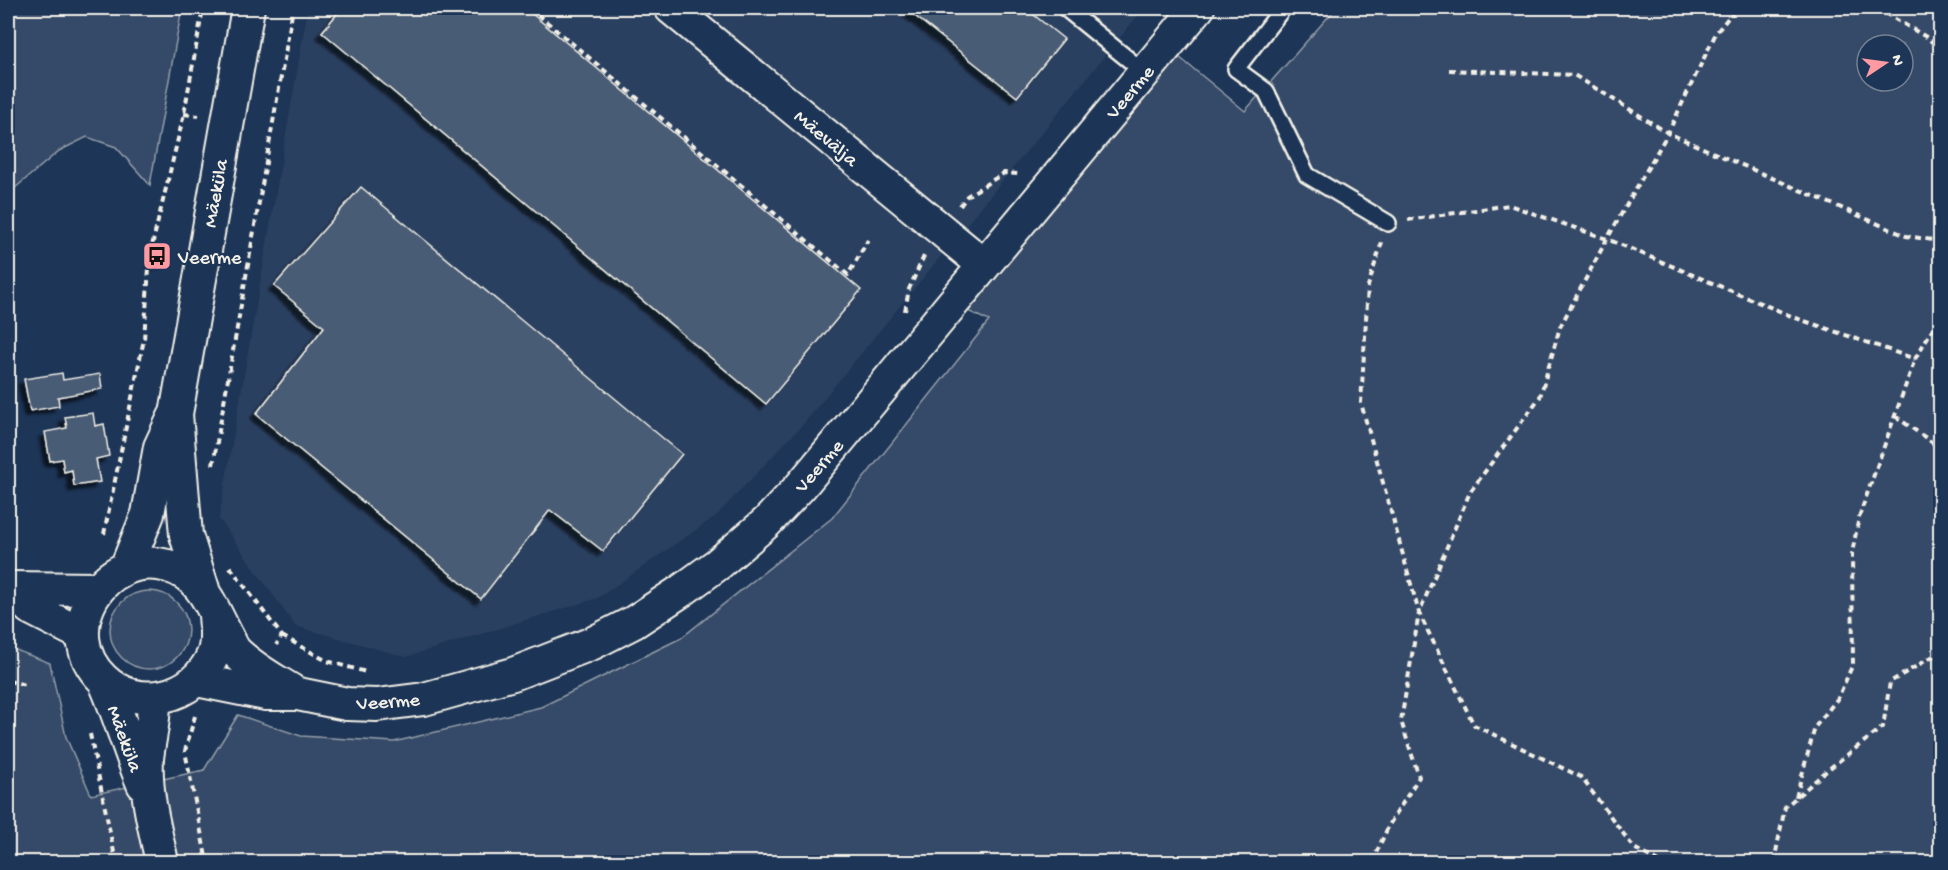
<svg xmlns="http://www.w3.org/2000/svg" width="1948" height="870" viewBox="0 0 1948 870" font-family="'Gochi Hand',sans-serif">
<defs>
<filter id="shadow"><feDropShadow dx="-5.5" dy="5.5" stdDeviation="1.5" flood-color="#0009"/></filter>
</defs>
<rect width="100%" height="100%" fill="#1d3557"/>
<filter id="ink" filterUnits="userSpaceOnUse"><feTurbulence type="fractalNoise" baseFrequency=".0167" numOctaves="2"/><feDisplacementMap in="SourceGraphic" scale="12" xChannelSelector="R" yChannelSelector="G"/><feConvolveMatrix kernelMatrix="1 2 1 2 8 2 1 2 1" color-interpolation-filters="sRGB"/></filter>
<g filter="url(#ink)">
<path fill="#2a4060" d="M 308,8 L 1144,8 L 805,422 L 716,516 L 598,598 L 406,657 L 295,626 L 219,519 Z"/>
<path fill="#354a67" stroke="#949ea8" stroke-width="1.5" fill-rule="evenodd" d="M 8,8 L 182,8 L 150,185 L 116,147 L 87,137 L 59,151 L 8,194 Z
M 1336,8 L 1940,8 L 1940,862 L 8,862 L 8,647 L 50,663 L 66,737 L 91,795 L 204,770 L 238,715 L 301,736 L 394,742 L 541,707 L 681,638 L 832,518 L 989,321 L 968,311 L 1179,57 L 1245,111 ZM 1867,45 L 1903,45 L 1903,81 L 1867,81 Z
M110 630a39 39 0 1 1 78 0a39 39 0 1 1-78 0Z"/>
<path fill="#485b74" stroke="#f4f1e8" stroke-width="1.5" filter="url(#shadow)" d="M 342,8 L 525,8 L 861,290 L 766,404 L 322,32 Z
M 905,8 L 1025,8 L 1064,39 L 1017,97 Z
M 361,187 L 682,454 L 603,551 L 550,510 L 481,599 L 256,414 L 324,327 L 274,286 Z
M 156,246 L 164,247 L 161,264 L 153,263 Z
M 62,373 L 63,380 L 100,374 L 102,389 L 58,397 L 59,406 L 30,411 L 24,379 Z
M 93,413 L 95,426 L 104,424 L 109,456 L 96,459 L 100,482 L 74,486 L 72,470 L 64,472 L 62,459 L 50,461 L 45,432 L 67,428 L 65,417 Z"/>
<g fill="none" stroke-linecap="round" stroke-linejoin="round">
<g stroke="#f4f1e8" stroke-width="20">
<path id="service" d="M 1065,8 L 1144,72
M 1283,8 L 1236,69 L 1266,91 L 1307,175 L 1388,223"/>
</g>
<g stroke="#f4f1e8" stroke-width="36">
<path id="minor" d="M 671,8 L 984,265
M 126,568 L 148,514 L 160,447 L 174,417
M 8,588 L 98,589
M 10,588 L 30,608 L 83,635
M 203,589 L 186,535 L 176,414 L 248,8
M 215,615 C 216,629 218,643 213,655 C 195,699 137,712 103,679 C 54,632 102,548 168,566 C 203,576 212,608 227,636 C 230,641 232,648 236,652 C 252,668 273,679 292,691
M 104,680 C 119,714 129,750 143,784
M 197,680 L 266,694 L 298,694 L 347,704 L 377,705 L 424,699 L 513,674 L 593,643 L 634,622 L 681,591 L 718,564 L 766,523 L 800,487 L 1198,8
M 154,698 C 155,719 149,739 147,759 C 145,794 155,829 162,862"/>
</g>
<path stroke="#f4f1e8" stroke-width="4" stroke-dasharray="6 4.5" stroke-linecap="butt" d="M 530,8 L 848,275 L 868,240
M 1876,8 L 1928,38 L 1940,50
M 1449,70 L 1574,75 L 1668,133 L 1906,236 L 1940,241
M 184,114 L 199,116
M 960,206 L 967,196 L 1004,173 L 1019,174
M 1408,220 L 1509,205 L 1607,239 L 1796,318 L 1915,359
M 905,311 L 909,289 L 924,256
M 1895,416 L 1940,448
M 213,465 L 293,8
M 104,534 L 144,339 L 150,254 L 184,114 L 203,8
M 230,567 L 282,636 L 276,645
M 282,636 L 327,661 L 366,672
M 8,681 L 26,685
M 195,716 L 185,751 L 207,862
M 90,734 L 116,862
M 1796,797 L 1815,727 L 1838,698 L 1853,664 L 1852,553 L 1859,517 L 1915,359 L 1940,316
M 1372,862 L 1389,825 L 1419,777 L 1401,721 L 1419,613 L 1361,403 L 1368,286 L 1382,242
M 1659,862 L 1634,848 L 1581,777 L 1474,725 L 1419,613 L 1470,492 L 1540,397 L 1560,327 L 1607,239 L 1668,133 L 1716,33 L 1736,8
M 1774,862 L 1785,807 L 1830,768 L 1883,727 L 1890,682 L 1940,652"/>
<use href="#service" stroke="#1d3557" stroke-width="15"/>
<use href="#minor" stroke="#1d3557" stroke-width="32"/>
</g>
</g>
<defs>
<g id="bus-square" transform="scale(1.5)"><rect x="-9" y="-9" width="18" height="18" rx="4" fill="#ff9aa2" stroke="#1d3557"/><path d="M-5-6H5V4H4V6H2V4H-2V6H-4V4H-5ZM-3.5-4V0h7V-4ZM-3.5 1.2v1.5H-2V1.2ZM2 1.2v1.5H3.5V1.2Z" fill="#111"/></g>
</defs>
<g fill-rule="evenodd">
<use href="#bus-square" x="157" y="256"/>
</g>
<g text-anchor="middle" stroke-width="4.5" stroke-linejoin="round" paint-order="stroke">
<g font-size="20" fill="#f4f1e8" stroke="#1d3557">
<text transform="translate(1129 91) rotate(-50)" y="7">Veerme</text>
<text transform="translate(827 137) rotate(40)" y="7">Mäevälja</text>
<text transform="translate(214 193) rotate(-80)" y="7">Mäeküla</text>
<text transform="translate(818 465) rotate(-49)" y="7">Veerme</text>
<text transform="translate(388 700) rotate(-4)" y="7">Veerme</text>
<text transform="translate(126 738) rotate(70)" y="7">Mäeküla</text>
</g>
<g font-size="20" fill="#f4f1e8" stroke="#1d3557" text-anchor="start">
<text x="178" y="263">Veerme</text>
</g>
</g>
<rect width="1948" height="870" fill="none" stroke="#1d3557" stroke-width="30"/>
<rect x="15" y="15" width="1918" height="840" fill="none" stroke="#f4f1e8" stroke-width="2" filter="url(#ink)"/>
<g transform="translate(1885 63) rotate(77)"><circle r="28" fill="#1d3557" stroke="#738091" stroke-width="1.5"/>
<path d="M0-4.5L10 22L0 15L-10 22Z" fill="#ff9aa2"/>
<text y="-9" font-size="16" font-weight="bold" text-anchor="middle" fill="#f4f1e8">N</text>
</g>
</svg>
